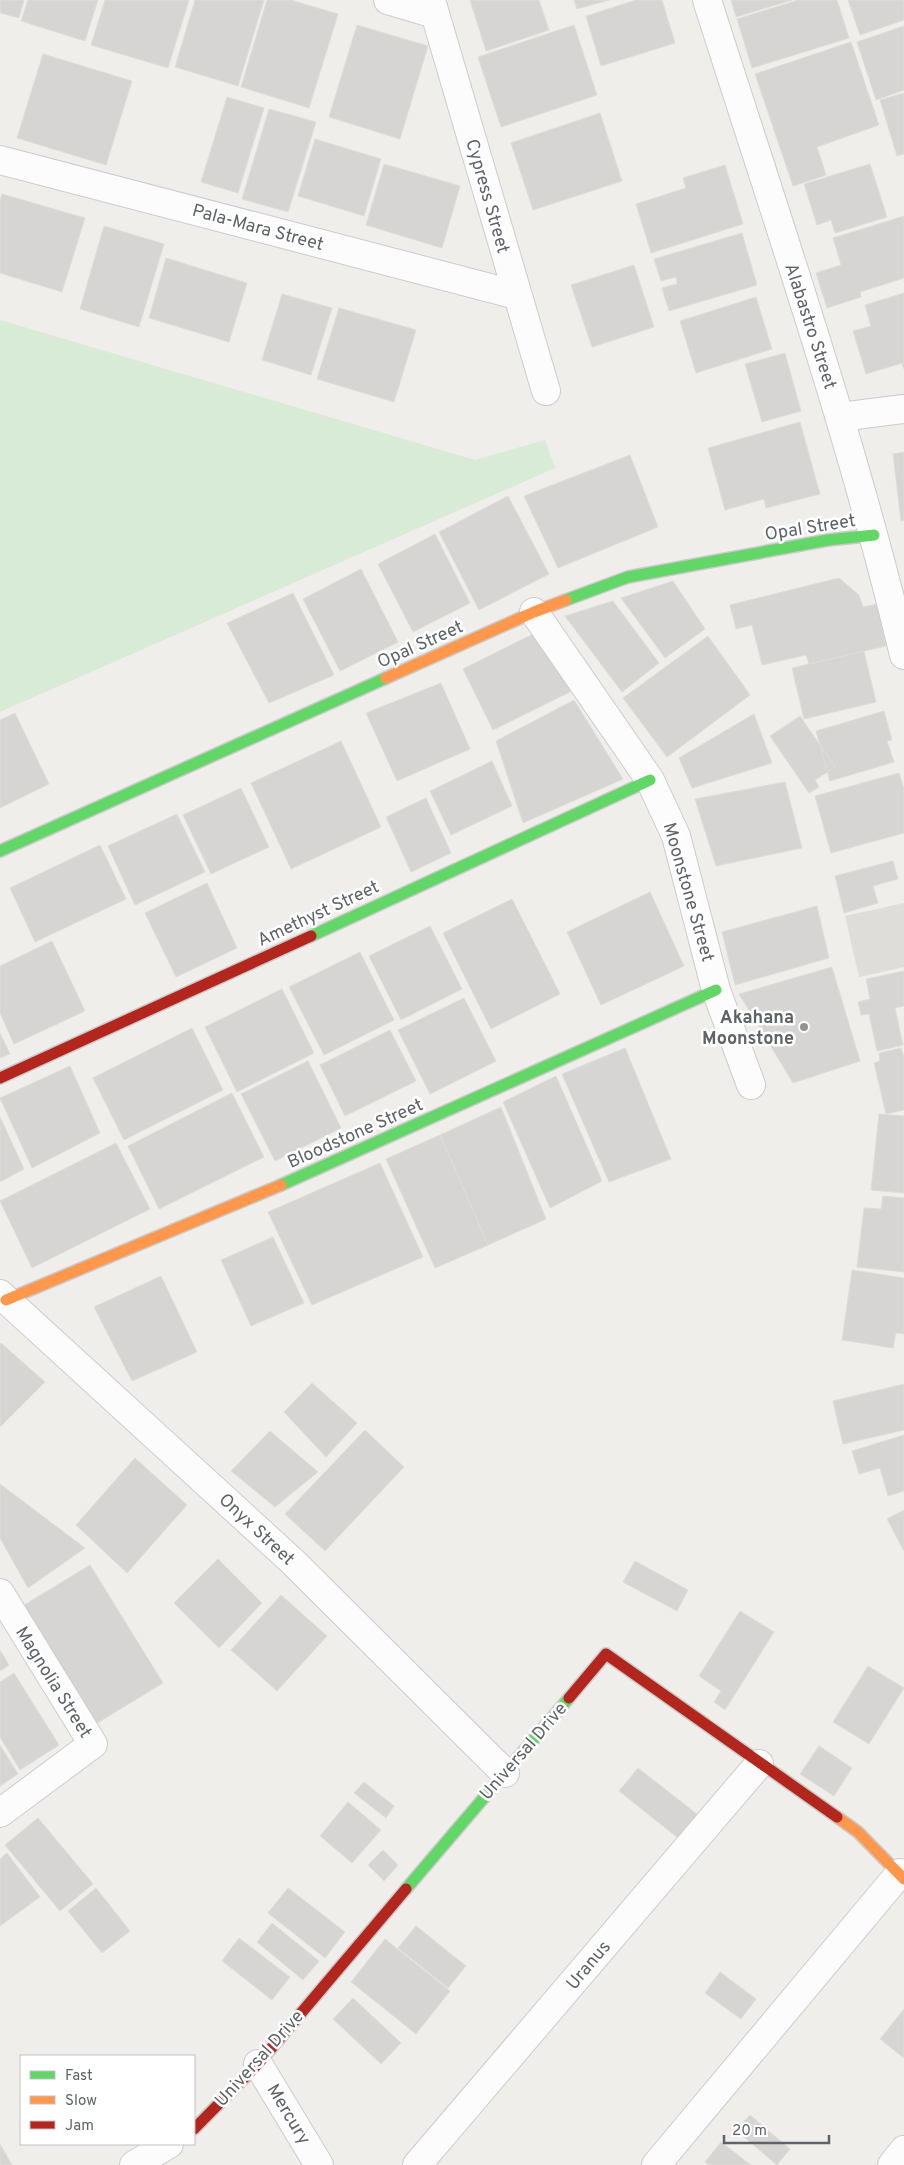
<svg xmlns="http://www.w3.org/2000/svg" width="904" height="2165" viewBox="0 0 904 2165" font-family="Overpass,sans-serif">
<rect width="100%" height="100%" fill="#efeeea"/>
<path fill="#dfddda" d="M 904,903 L 904,967 L 859,977 L 845,916 Z"/>
<path fill="#d8ebd6" d="M 0,320 L 475,460 L 545,440 L 555,468 L 0,712 Z"/>
<path fill="#d6d5d3" stroke="#deddd9" d="M 0,0 L 24,0 L 19,18 L 0,13 Z
M 28,0 L 98,0 L 85,41 L 21,21 Z
M 105,0 L 189,0 L 168,68 L 91,45 Z
M 195,0 L 264,0 L 238,86 L 175,67 Z
M 267,0 L 291,0 L 338,14 L 309,108 L 241,87 Z
M 470,0 L 539,0 L 549,30 L 486,51 Z
M 574,0 L 609,0 L 577,9 Z
M 636,0 L 662,0 L 675,43 L 601,66 L 586,16 Z
M 731,0 L 792,0 L 736,17 Z
M 798,0 L 837,0 L 849,38 L 752,68 L 737,19 Z
M 848,0 L 904,0 L 904,20 L 860,35 Z
M 357,25 L 428,46 L 400,139 L 329,117 Z
M 574,25 L 597,95 L 501,127 L 478,57 Z
M 904,26 L 904,90 L 876,100 L 857,42 Z
M 851,42 L 879,125 L 817,147 L 826,175 L 793,186 L 755,74 Z
M 43,54 L 132,81 L 106,165 L 17,138 Z
M 904,93 L 904,154 L 897,156 L 880,100 Z
M 227,97 L 264,108 L 238,193 L 201,182 Z
M 269,109 L 316,122 L 288,212 L 242,199 Z
M 600,113 L 622,181 L 533,210 L 511,143 Z
M 315,139 L 381,159 L 364,216 L 298,196 Z
M 384,164 L 460,186 L 442,248 L 366,225 Z
M 870,164 L 887,217 L 835,233 L 831,220 L 817,225 L 804,184 Z
M 725,165 L 743,224 L 651,253 L 636,204 L 686,188 L 683,178 Z
M 2,194 L 85,218 L 62,292 L 0,273 L 0,201 Z
M 904,216 L 904,278 L 860,292 L 861,297 L 827,308 L 816,273 L 841,265 L 833,238 Z
M 104,226 L 164,244 L 139,327 L 80,309 Z
M 742,233 L 757,285 L 669,311 L 662,288 L 677,284 L 676,277 L 661,281 L 654,259 Z
M 166,258 L 247,283 L 229,342 L 149,318 Z
M 634,265 L 654,327 L 592,347 L 571,285 Z
M 904,293 L 904,369 L 902,363 L 866,374 L 853,331 L 871,326 L 865,305 Z
M 282,294 L 332,308 L 311,375 L 262,360 Z
M 756,297 L 772,349 L 696,373 L 680,321 Z
M 339,308 L 416,330 L 394,402 L 317,379 Z
M 785,353 L 801,411 L 762,422 L 745,364 Z
M 800,422 L 820,494 L 766,508 L 764,499 L 725,510 L 708,448 Z
M 904,452 L 904,520 L 901,521 L 893,454 Z
M 630,455 L 658,527 L 558,568 L 524,496 Z
M 508,496 L 549,574 L 479,610 L 439,532 Z
M 435,534 L 470,603 L 413,632 L 378,564 Z
M 361,569 L 398,642 L 340,671 L 303,599 Z
M 839,578 L 859,595 L 863,607 L 877,604 L 886,646 L 809,664 L 806,655 L 762,665 L 752,625 L 736,629 L 730,605 Z
M 673,581 L 705,629 L 665,658 L 621,598 Z
M 293,593 L 334,675 L 269,703 L 227,623 Z
M 613,601 L 659,663 L 622,692 L 565,616 Z
M 541,630 L 572,691 L 493,730 L 463,669 Z
M 708,636 L 750,695 L 667,757 L 623,698 Z
M 864,651 L 876,702 L 804,719 L 792,668 Z
M 441,683 L 470,749 L 397,781 L 366,713 Z
M 574,700 L 623,779 L 523,823 L 496,741 Z
M 884,711 L 892,740 L 887,741 L 894,762 L 830,781 L 816,731 Z
M 15,713 L 49,784 L 0,808 L 0,720 Z
M 754,714 L 772,763 L 692,788 L 679,758 Z
M 800,716 L 835,767 L 815,780 L 819,787 L 809,793 L 770,736 Z
M 341,741 L 381,827 L 291,869 L 251,783 Z
M 492,761 L 512,806 L 451,835 L 430,791 Z
M 899,773 L 904,789 L 904,833 L 831,853 L 815,796 Z
M 785,782 L 802,848 L 716,866 L 695,799 Z
M 241,788 L 269,847 L 211,874 L 183,815 Z
M 426,798 L 451,853 L 411,872 L 386,817 Z
M 177,814 L 205,872 L 135,905 L 108,846 Z
M 100,845 L 126,899 L 35,942 L 10,888 Z
M 893,861 L 898,879 L 873,886 L 878,903 L 844,913 L 835,876 Z
M 207,883 L 237,948 L 176,977 L 145,913 Z
M 650,892 L 684,966 L 601,1005 L 567,932 Z
M 512,899 L 560,994 L 491,1029 L 443,933 Z
M 817,906 L 829,958 L 735,985 L 722,932 Z
M 430,926 L 462,989 L 401,1020 L 369,956 Z
M 52,941 L 85,1011 L 14,1044 L 0,1013 L 0,966 Z
M 360,952 L 394,1020 L 324,1055 L 289,987 Z
M 832,967 L 860,1061 L 793,1083 L 739,994 Z
M 904,971 L 904,1006 L 895,1008 L 903,1045 L 877,1051 L 869,1014 L 861,1015 L 858,1002 L 870,999 L 866,979 Z
M 282,989 L 314,1053 L 237,1092 L 205,1027 Z
M 464,998 L 496,1061 L 430,1094 L 398,1030 Z
M 192,1028 L 223,1090 L 124,1140 L 93,1078 Z
M 390,1030 L 416,1081 L 345,1116 L 320,1065 Z
M 0,1033 L 10,1054 L 0,1058 Z
M 625,1048 L 671,1159 L 609,1182 L 562,1074 Z
M 901,1048 L 904,1057 L 904,1110 L 886,1114 L 874,1063 L 880,1061 L 879,1053 Z
M 308,1061 L 341,1128 L 275,1161 L 241,1094 Z
M 70,1066 L 100,1133 L 32,1168 L 0,1098 Z
M 556,1076 L 602,1181 L 550,1208 L 503,1102 Z
M 232,1093 L 264,1157 L 159,1209 L 128,1146 Z
M 501,1107 L 546,1219 L 488,1245 L 440,1135 Z
M 879,1114 L 904,1116 L 904,1193 L 871,1190 Z
M 0,1117 L 24,1169 L 0,1182 Z
M 440,1135 L 488,1245 L 435,1268 L 386,1159 Z
M 116,1143 L 150,1209 L 32,1268 L 0,1201 Z
M 380,1163 L 423,1257 L 312,1305 L 268,1212 Z
M 883,1196 L 904,1198 L 904,1272 L 857,1267 L 864,1208 L 881,1209 Z
M 273,1237 L 304,1303 L 251,1326 L 221,1260 Z
M 852,1270 L 904,1278 L 904,1334 L 896,1333 L 893,1348 L 842,1340 Z
M 161,1276 L 197,1352 L 132,1381 L 94,1307 Z
M 1,1343 L 45,1382 L 0,1427 L 0,1344 Z
M 312,1383 L 357,1423 L 326,1457 L 284,1412 Z
M 904,1384 L 904,1430 L 843,1444 L 833,1401 Z
M 365,1430 L 404,1467 L 325,1551 L 285,1514 Z
M 270,1431 L 318,1472 L 275,1507 L 231,1471 Z
M 904,1435 L 904,1491 L 888,1496 L 880,1468 L 859,1474 L 852,1451 Z
M 135,1458 L 187,1505 L 127,1573 L 76,1525 Z
M 0,1484 L 85,1548 L 28,1588 L 0,1538 Z
M 904,1510 L 904,1551 L 887,1519 Z
M 218,1559 L 262,1603 L 219,1648 L 174,1603 Z
M 635,1561 L 688,1590 L 677,1611 L 623,1582 Z
M 90,1565 L 163,1683 L 94,1725 L 21,1607 Z
M 281,1595 L 327,1636 L 277,1691 L 231,1650 Z
M 740,1611 L 774,1632 L 725,1710 L 714,1702 L 721,1691 L 699,1676 Z
M 0,1650 L 9,1665 L 0,1671 Z
M 868,1666 L 904,1688 L 869,1744 L 833,1722 Z
M 14,1673 L 59,1745 L 20,1770 L 0,1737 L 0,1682 Z
M 0,1745 L 18,1774 L 0,1786 Z
M 819,1746 L 852,1768 L 834,1796 L 800,1774 Z
M 638,1768 L 702,1818 L 683,1842 L 619,1791 Z
M 364,1782 L 394,1806 L 386,1818 L 354,1793 Z
M 348,1802 L 381,1830 L 352,1863 L 320,1836 Z
M 38,1818 L 93,1884 L 60,1911 L 5,1845 Z
M 383,1850 L 398,1865 L 384,1881 L 368,1865 Z
M 7,1853 L 40,1897 L 0,1926 L 0,1859 Z
M 96,1888 L 130,1931 L 102,1953 L 68,1911 Z
M 288,1888 L 345,1932 L 325,1958 L 268,1913 Z
M 272,1923 L 319,1961 L 303,1980 L 257,1942 Z
M 416,1926 L 466,1966 L 448,1988 L 398,1948 Z
M 239,1938 L 290,1977 L 272,2000 L 222,1961 Z
M 385,1939 L 450,1991 L 416,2034 L 351,1982 Z
M 720,1972 L 756,1999 L 741,2019 L 705,1993 Z
M 353,1998 L 401,2043 L 381,2064 L 333,2019 Z
M 904,2009 L 904,2058 L 880,2039 Z
M 750,2115 L 790,2149 L 777,2165 L 736,2130 Z
M 721,2142 L 751,2165 L 709,2165 L 705,2162 Z
M 0,2144 L 12,2165 L 0,2165 Z"/>
<g fill="none" stroke-linecap="round" stroke-linejoin="round">
<g stroke="#cbcccc" stroke-width="30">
<path id="street" d="M 388,0 L 435,14
M 431,0 L 546,391
M 707,0 C 776,217 851,433 904,655
M 0,160 L 517,295
M 840,417 L 904,409
M 534,612 L 650,780 L 676,836 L 716,990 L 751,1085
M 0,1294 L 292,1561 L 505,1773
M 0,1593 L 93,1744 L 0,1813
M 258,2064 L 319,2165
M 134,2165 L 169,2144
M 417,2165 L 759,1764
M 656,2165 L 900,1873
M 892,2165 L 904,2150"/>
</g>
<g stroke="#cacacb" stroke-width="14">
<path id="fast" d="M 566,600 L 628,577 L 828,540 L 874,535
M 0,851 L 386,678
M 311,936 L 650,780
M 281,1185 L 716,990
M 406,1889 L 569,1698"/>
</g>
<g stroke="#cacacb" stroke-width="14">
<path id="slow" d="M 386,678 L 534,612 L 566,600
M 6,1300 L 281,1185
M 837,1817 L 858,1832 L 904,1879"/>
</g>
<g stroke="#cacacb" stroke-width="14">
<path id="jam" d="M 0,1078 L 311,936
M 569,1698 L 606,1654 L 837,1817
M 194,2129 L 258,2064 L 406,1889"/>
</g>
<use href="#street" stroke="#fdfcfc" stroke-width="28"/>
<use href="#fast" stroke="#63d668" stroke-width="11"/>
<use href="#slow" stroke="#ff974d" stroke-width="11"/>
<use href="#jam" stroke="#b3261e" stroke-width="11"/>
</g>
<circle fill="#919496" stroke="#fff" stroke-width="2" cx="804" cy="1027" r="5"/>
<g text-anchor="middle" stroke-width="5" stroke-linejoin="round" paint-order="stroke">
<g font-size="18" fill="#5f6368" stroke="#fff">
<text transform="translate(488 196) rotate(74)" y="6">Cypress Street</text>
<text transform="translate(258 227) rotate(15)" y="6">Pala-Mara Street</text>
<text transform="translate(811 326) rotate(72)" y="6">Alabastro Street</text>
<text transform="translate(810 527) rotate(-9)" y="6">Opal Street</text>
<text transform="translate(420 644) rotate(-24)" y="6">Opal Street</text>
<text transform="translate(689 892) rotate(74)" y="6">Moonstone Street</text>
<text transform="translate(318 913) rotate(-25)" y="6">Amethyst Street</text>
<text transform="translate(355 1133) rotate(-24)" y="6">Bloodstone Street</text>
<text transform="translate(257 1529) rotate(43)" y="6">Onyx Street</text>
<text transform="translate(54 1682) rotate(58)" y="6">Magnolia Street</text>
<text transform="translate(523 1751) rotate(-49)" y="6">Universal Drive</text>
<text transform="translate(588 1965) rotate(-50)" y="6">Uranus</text>
<text transform="translate(259 2058) rotate(-48)" y="6">Universal Drive</text>
<text transform="translate(289 2114) rotate(59)" y="6">Mercury</text>
</g>
<g font-size="18" font-weight="bold" fill="#5f6368" stroke="#fff" text-anchor="end">
<text x="794" y="1023">Akahana<tspan x="794" dy="21">Moonstone</tspan></text>
</g>
</g>
<rect x="20" y="2055" width="175" height="90" fill="#ffffff" stroke="#bfc1c3"/>
<rect x="30" y="2071" width="25" height="8" fill="#63d668" stroke="#bfc1c3"/>
<text x="65" y="2080" font-size="15" fill="#5f6368">Fast</text>
<rect x="30" y="2096" width="25" height="8" fill="#ff974d" stroke="#bfc1c3"/>
<text x="65" y="2105" font-size="15" fill="#5f6368">Slow</text>
<rect x="30" y="2121" width="25" height="8" fill="#b3261e" stroke="#bfc1c3"/>
<text x="65" y="2130" font-size="15" fill="#5f6368">Jam</text>
<path d="M724 2135v8h105v-8" fill="none" stroke="#5f6368" stroke-width="2.5"/>
<text x="732" y="2135" font-size="15" fill="#5f6368" stroke="#ffffff" stroke-width="4" paint-order="stroke">20 m</text>
</svg>
